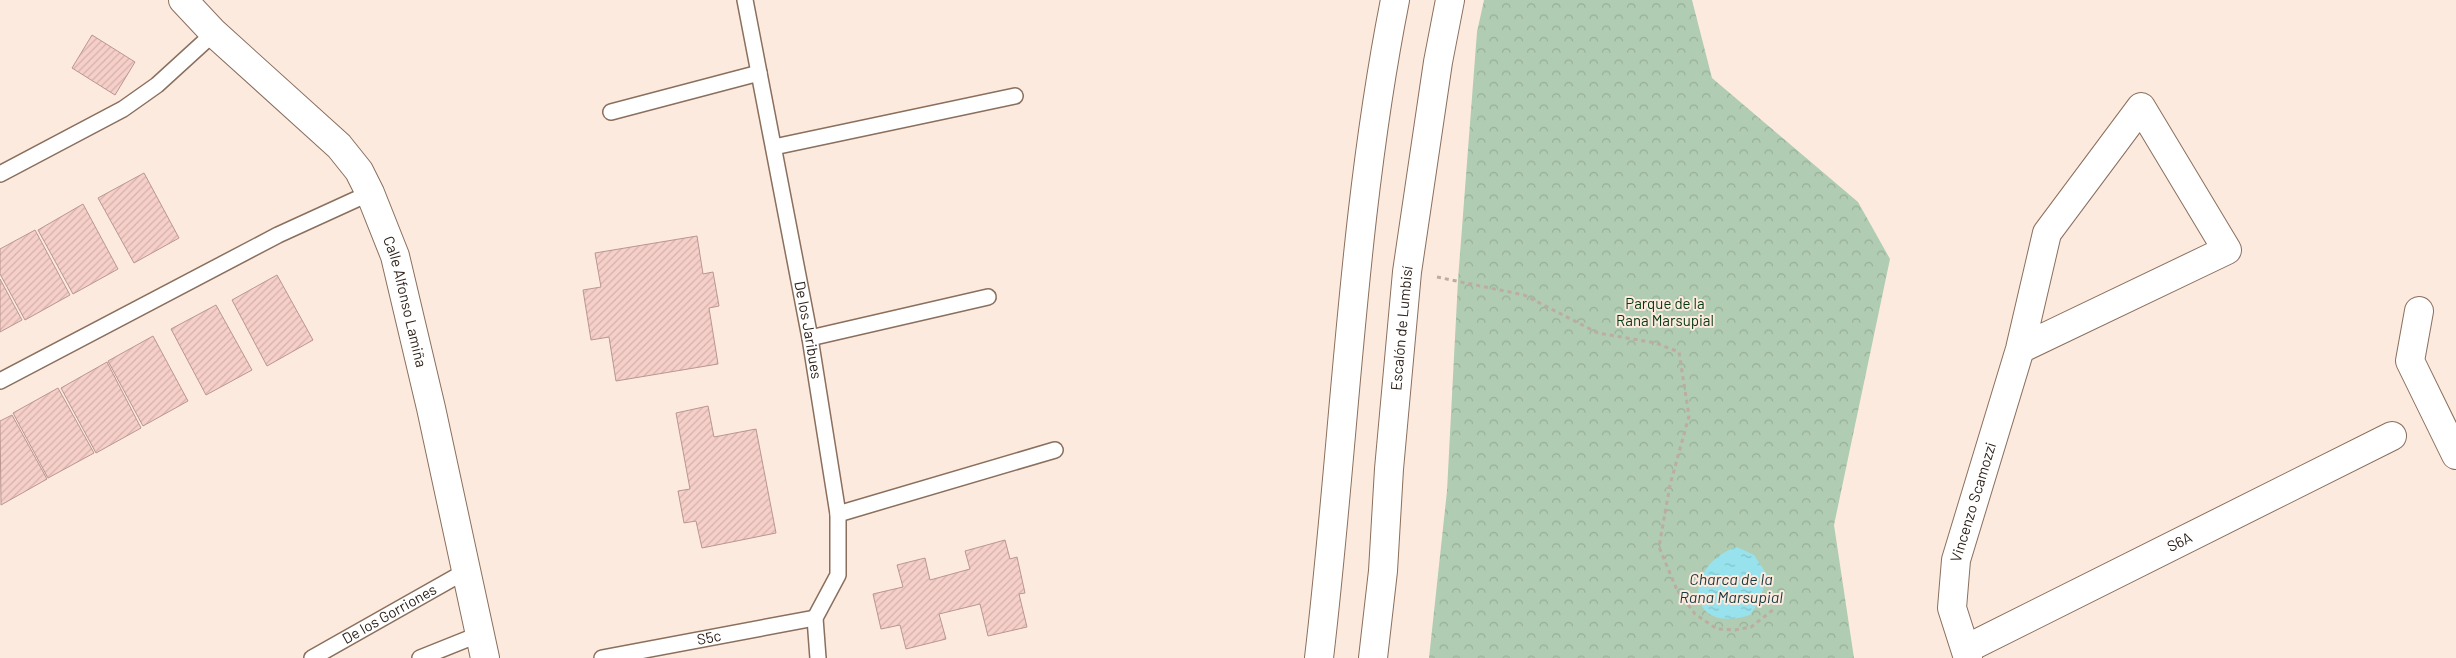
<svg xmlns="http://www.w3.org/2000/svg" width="2456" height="658" viewBox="0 0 2456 658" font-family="Barlow,sans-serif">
<defs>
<pattern id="park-crowns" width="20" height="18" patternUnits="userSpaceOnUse" patternTransform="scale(1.25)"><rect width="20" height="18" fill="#b0ccb2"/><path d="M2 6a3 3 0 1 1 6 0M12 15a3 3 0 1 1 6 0" fill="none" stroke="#98af98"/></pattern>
<pattern id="water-ripples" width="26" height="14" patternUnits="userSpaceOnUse" patternTransform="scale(1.25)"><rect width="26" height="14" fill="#97e2ec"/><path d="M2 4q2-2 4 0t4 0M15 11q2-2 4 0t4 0" fill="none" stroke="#82c2ca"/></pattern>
<pattern id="building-hatch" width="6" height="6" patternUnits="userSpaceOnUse" patternTransform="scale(1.25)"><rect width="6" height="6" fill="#f6cfc9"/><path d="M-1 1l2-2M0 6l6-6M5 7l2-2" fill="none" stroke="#d3b1ac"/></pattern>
</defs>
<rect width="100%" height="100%" fill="#fdeade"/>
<path fill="url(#park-crowns)" d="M 1484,0 L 1692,0 L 1712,78 L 1858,202 L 1890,259 L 1834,525 L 1854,658 L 1429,658 L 1447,491 L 1458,280 L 1477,32 Z"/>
<path fill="url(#water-ripples)" d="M 1737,547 L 1754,555 L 1768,576 L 1758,603 L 1750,615 C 1684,636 1683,564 1737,547 Z"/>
<path fill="url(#building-hatch)" stroke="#ba9691" d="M 92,35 L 135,62 L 115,95 L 72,68 Z
M 144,173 L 179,238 L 134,263 L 98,198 Z
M 83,204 L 118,269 L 73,294 L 38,230 Z
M 35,230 L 70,295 L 25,320 L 0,274 L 0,249 Z
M 697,236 L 703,274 L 713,272 L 719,306 L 709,308 L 718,364 L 616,381 L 609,337 L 591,340 L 583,290 L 601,287 L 595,253 Z
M 277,275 L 313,340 L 267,366 L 232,300 Z
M 0,279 L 22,320 L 0,332 Z
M 216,305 L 252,370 L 206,395 L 171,329 Z
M 153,336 L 188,401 L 143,426 L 108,361 Z
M 107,362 L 141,428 L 96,453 L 61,388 Z
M 58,388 L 94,453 L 48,478 L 13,413 Z
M 708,406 L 714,437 L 756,429 L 776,533 L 702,548 L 696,521 L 684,523 L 678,491 L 690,489 L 676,413 Z
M 12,415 L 47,479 L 1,505 L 0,421 Z
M 1005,540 L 1010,559 L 1017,557 L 1025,593 L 1019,594 L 1027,627 L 988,636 L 980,604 L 939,614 L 946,639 L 906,649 L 900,625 L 881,629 L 873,594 L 903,587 L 897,565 L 925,558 L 930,580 L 970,569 L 965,551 Z"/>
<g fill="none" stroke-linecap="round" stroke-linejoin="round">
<g stroke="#8a6f5d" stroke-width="18">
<g id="service">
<path id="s1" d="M 745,0 L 810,338 L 838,514 L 838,575 L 815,618 L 818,658"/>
<path d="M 611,112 L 759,73"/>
<path d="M 774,147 L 1015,96"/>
<path d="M 0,174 L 123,109 L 157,85 L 214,33"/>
<path d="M 810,338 L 988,297"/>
<path d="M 0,381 L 278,235 L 370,193"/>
<path d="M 838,514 L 1055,450"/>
<path id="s2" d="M 312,658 L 466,571"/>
<path d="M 420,658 L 480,634"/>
<path id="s3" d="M 602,658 L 815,618"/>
</g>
</g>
<g stroke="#8a6f5d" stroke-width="30">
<g id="minor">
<path d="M 2419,311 L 2410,361 L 2456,455"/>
<path id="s4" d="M 1966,649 L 2392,436"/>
<path id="s5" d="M 1968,658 L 1952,608 L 1956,560 L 2020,349 L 2047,233 L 2141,107 L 2227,250 L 2020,349"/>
</g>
</g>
<g stroke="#8a6f5d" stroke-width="30">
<g id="tertiary">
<path id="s6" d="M 183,0 L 214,33 L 339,146 L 359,171 L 370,193 L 395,256 L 431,408 L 485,658"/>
</g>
</g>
<g stroke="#8a6f5d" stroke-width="30">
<g id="primary">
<path d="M 1319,658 C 1345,439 1352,217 1395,0"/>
<path id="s7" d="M 1373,658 L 1383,571 L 1389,469 L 1407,272 L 1438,62 L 1450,0"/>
</g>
</g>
<path stroke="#bcaca1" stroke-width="3" stroke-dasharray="4 4" stroke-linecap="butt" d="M 1437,277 L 1524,295 L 1598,333 L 1656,343 L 1679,352 L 1689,416 L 1670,485 L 1659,547 L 1677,590 L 1695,614 L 1717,629 L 1735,630 L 1751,627 L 1774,609"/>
<use href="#service" stroke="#fff" stroke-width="15"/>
<use href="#minor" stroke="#fff" stroke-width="28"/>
<use href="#tertiary" stroke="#fff" stroke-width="28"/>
<use href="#primary" stroke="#fff" stroke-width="28"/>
</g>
<g text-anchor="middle" stroke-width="4" stroke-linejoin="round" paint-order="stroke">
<g font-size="15" fill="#2e231b" stroke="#fdeade">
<text dy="5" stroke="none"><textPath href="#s6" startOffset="385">Calle Alfonso Lamiña</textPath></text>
<text dy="5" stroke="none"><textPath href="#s7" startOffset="331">Escalón de Lumbisí</textPath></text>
<text dy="5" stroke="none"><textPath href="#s1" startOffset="336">De los Jaribues</textPath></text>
<text dy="5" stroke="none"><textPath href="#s5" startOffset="161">Vincenzo Scamozzi</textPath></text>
<text dy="5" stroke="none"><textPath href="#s4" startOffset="239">S6A</textPath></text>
<text dy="5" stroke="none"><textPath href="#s2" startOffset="89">De los Gorriones</textPath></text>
<text dy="5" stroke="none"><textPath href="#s3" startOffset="109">S5c</textPath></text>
</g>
<g font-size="15" fill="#053912" stroke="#fdeade">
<text x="1665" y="309">Parque de la<tspan x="1665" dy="17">Rana Marsupial</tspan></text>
</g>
<g font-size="16" font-style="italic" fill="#173b40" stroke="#fdeade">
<text x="1731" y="585">Charca de la<tspan x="1731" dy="18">Rana Marsupial</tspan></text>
</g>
</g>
</svg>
